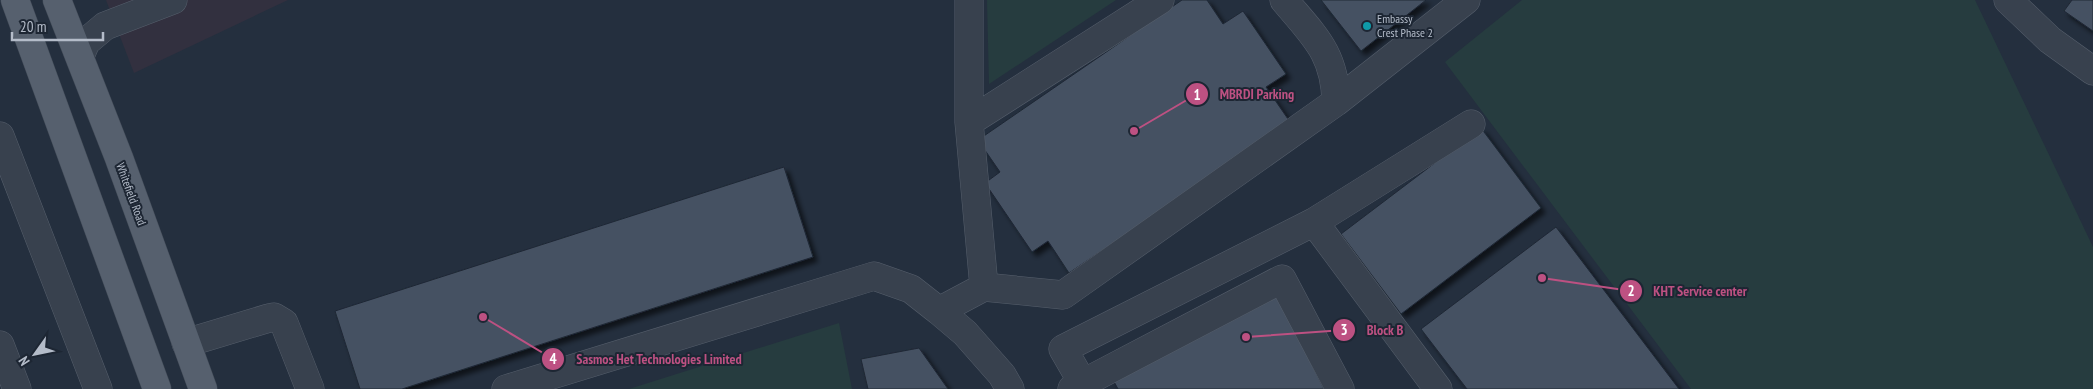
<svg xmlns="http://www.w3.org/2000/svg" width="2093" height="389" viewBox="0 0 2093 389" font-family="'PT Sans Narrow',sans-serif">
<defs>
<filter id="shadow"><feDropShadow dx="4.5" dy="4.5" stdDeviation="2.5" flood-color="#0009"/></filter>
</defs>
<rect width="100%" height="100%" fill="#242f3e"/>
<path fill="#32303f" d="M 106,0 L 288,0 L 134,73 Z"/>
<path fill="#263c3f" d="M 987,0 L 1116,0 L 989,84 Z
M 1522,0 L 1975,0 L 2093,247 L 2093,389 L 1691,389 L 1445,62 Z
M 839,323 L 852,389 L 629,389 Z"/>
<path fill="#455162" stroke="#1f2835" filter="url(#shadow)" d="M 1182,0 L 1207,0 L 1223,24 L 1243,11 L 1286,74 L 1266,87 L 1290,122 L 1069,273 L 1048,241 L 1032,252 L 985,183 L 1000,172 L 978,140 Z
M 1321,0 L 1426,0 L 1361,51 Z
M 2072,0 L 2093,0 L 2093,31 L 2064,11 Z
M 1481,128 L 1541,208 L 1401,314 L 1341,234 Z
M 784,167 L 813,257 L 402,389 L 360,389 L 335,311 Z
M 1556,227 L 1679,389 L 1467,389 L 1421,329 Z
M 1277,296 L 1324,389 L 1118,389 L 1112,378 Z
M 919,348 L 948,389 L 868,389 L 861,359 Z"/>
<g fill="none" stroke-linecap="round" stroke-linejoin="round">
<g stroke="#565f6c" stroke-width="29">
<path id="minor" d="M 969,0 L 969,122 L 984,287
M 1284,0 C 1314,36 1335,53 1336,102
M 2008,0 L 2050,40 L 2093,71
M 80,56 L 86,42 L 105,26 L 173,0
M 969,122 L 1160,0
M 0,136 L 98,389
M 1314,222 L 1471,124
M 939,311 L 984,287 L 1063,295 L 1336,102 L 1466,0
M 186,343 L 269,318 L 274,317 L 284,323 L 310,389
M 0,345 L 17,389
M 506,389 L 874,276 L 911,289 L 939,311 L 965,333 L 1002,375 L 1010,389
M 1072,389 L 1282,279 L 1340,389
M 1086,389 L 1063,349 L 1314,222 L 1438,389"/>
</g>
<g stroke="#414a57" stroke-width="29">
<path id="major" d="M 15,0 L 157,389
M 57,0 L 119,158 L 203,389"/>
</g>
<use href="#minor" stroke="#38414e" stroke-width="28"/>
<use href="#major" stroke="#56606e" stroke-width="28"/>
</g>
<circle fill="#0f9aa8" stroke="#1d2633" stroke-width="2" cx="1367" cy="26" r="5"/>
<g text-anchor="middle" stroke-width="4" stroke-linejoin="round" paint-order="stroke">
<g font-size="12" fill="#b4bcc9" stroke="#1d2633" text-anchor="start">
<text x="1377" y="23">Embassy<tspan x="1377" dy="14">Crest Phase 2</tspan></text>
</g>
<g font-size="12" fill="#b4bcc9" stroke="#1d2633">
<text transform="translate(131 194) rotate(70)" y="4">Whitefield Road</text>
</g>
</g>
<path fill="none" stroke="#bd5182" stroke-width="2" d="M1134 131L1197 94M1542 278L1631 291M1246 337L1344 330M483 317L553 359"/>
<g fill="#bd5182" stroke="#1d2633" stroke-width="2">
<circle cx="1134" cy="131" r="5"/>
<circle cx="1542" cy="278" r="5"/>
<circle cx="1246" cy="337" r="5"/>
<circle cx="483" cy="317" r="5"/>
<circle cx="1197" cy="94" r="12"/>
<circle cx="1631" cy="291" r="12"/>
<circle cx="1344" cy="330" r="12"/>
<circle cx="553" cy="359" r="12"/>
</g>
<g font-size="15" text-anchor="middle" font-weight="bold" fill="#fff">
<text x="1197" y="100">1</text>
<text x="1631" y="296">2</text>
<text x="1344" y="335">3</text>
<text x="553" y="364">4</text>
</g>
<g font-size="14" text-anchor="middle" font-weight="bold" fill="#bd5182" stroke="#1d2633" stroke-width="4" stroke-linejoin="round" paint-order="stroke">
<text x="1257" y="99">MBRDI Parking</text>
<text x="1700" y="296">KHT Service center</text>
<text x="1385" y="335">Block B</text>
<text x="659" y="364">Sasmos Het Technologies Limited</text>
</g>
<g transform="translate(35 354) rotate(237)" stroke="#1d2633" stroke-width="4" paint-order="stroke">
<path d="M0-4L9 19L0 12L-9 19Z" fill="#b4bcc9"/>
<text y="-8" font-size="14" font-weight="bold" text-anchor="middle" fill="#b4bcc9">N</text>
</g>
<path d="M12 32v8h91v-8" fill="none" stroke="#b4bcc9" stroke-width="2.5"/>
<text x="20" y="32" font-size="15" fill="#b4bcc9" stroke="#1d2633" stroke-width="4" paint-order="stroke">20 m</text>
</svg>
